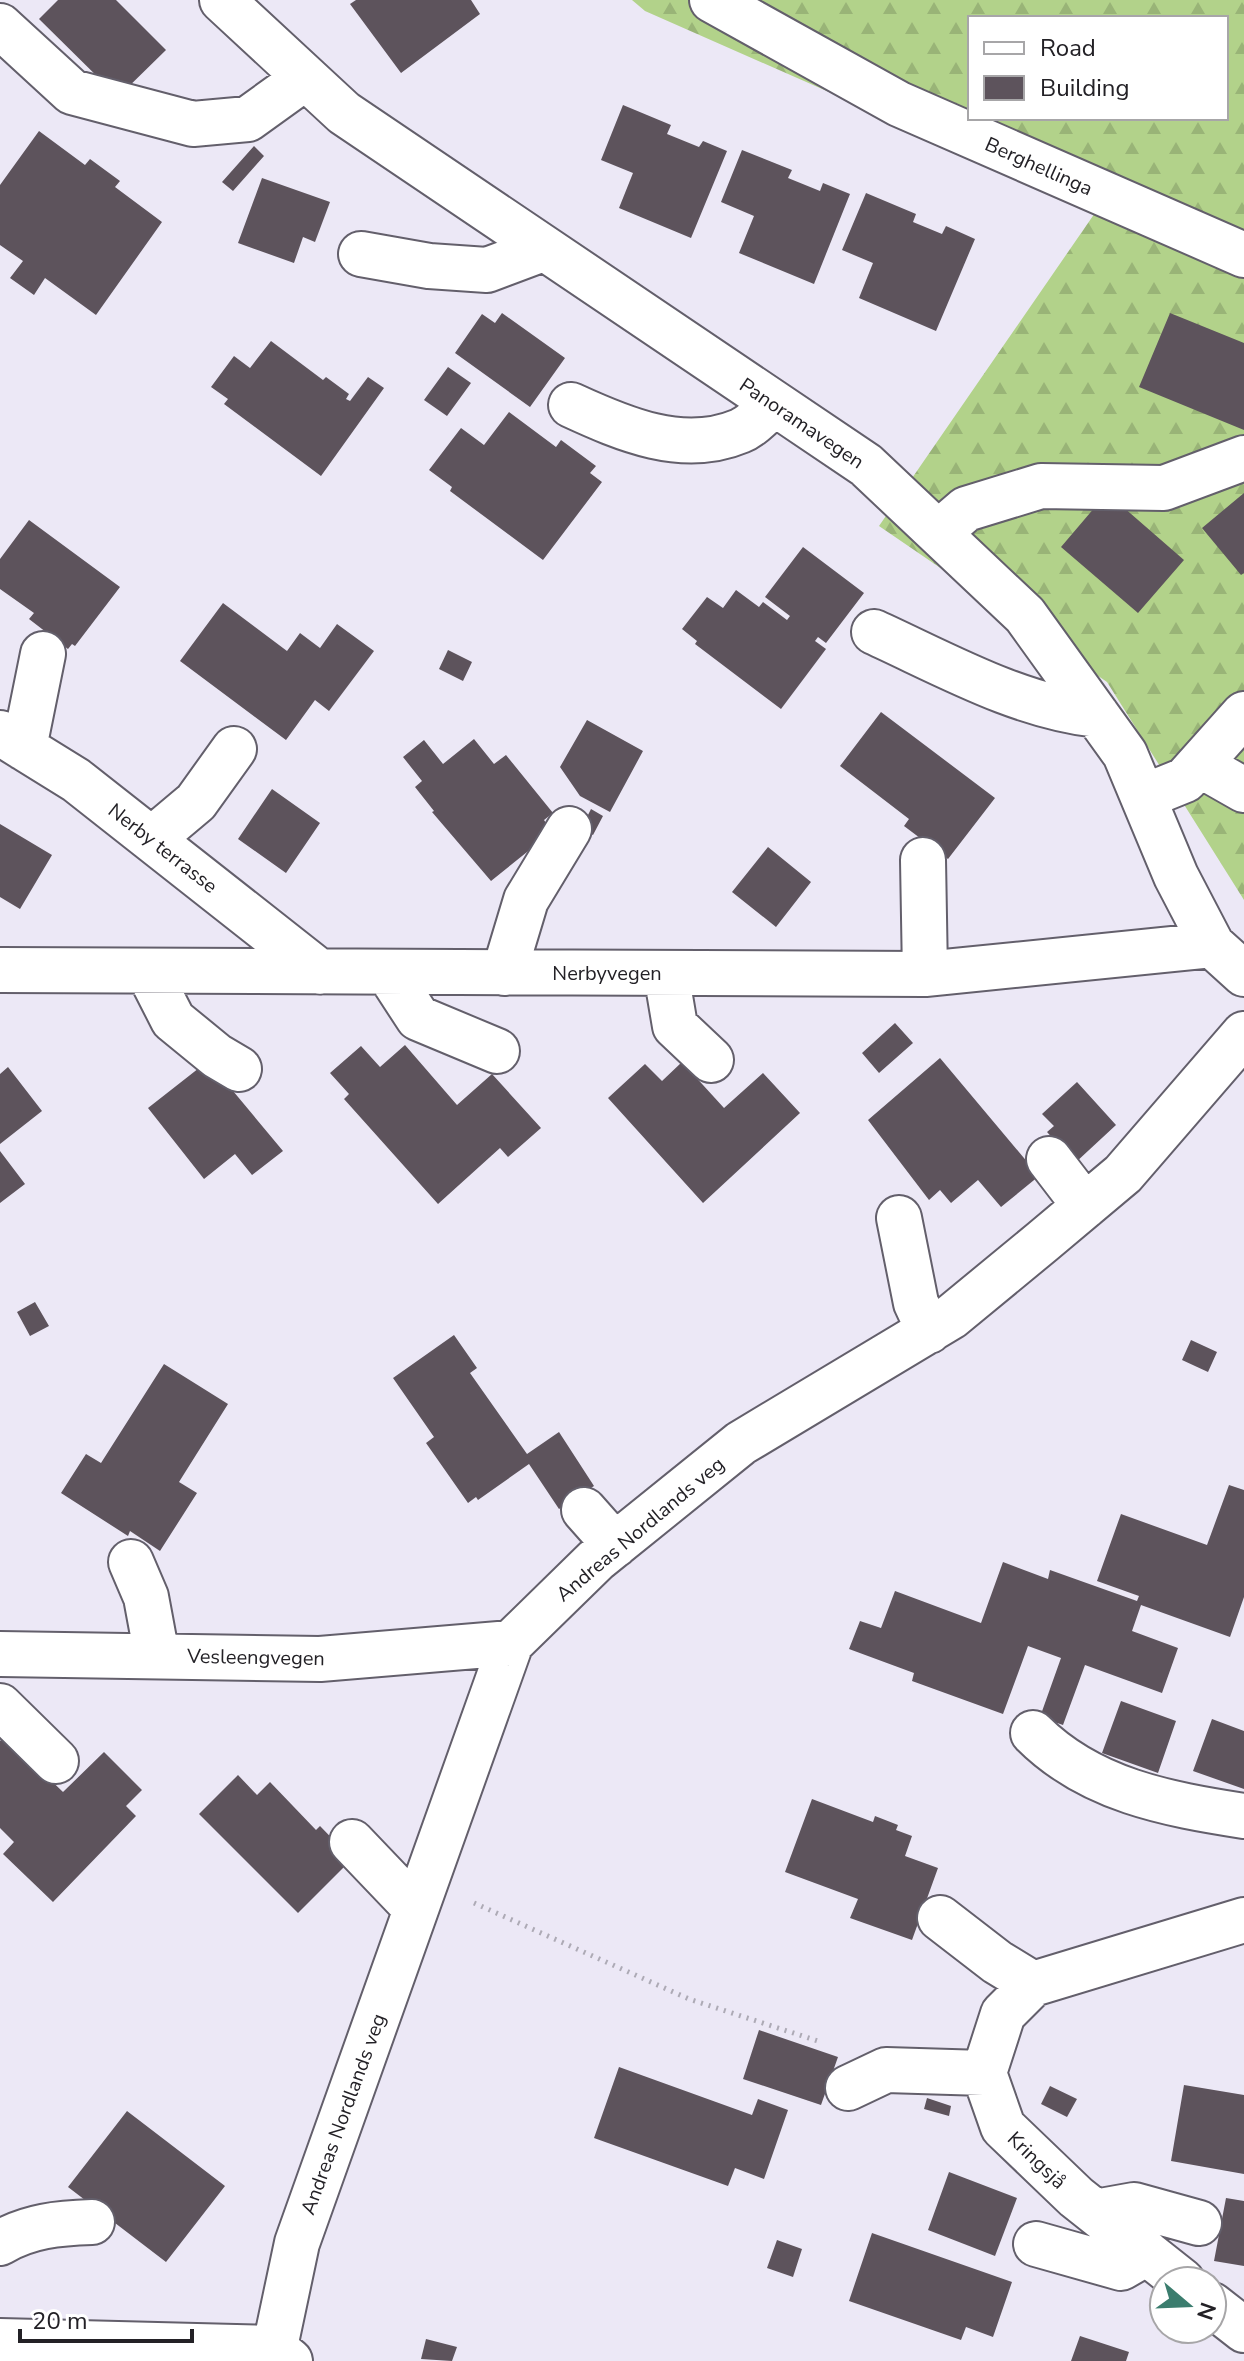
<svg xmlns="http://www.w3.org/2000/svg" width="1244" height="2361" viewBox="0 0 1244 2361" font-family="'Nunito Sans',sans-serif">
<defs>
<pattern id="forest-firs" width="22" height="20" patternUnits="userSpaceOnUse" patternTransform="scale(2)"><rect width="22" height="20" fill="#b2d28a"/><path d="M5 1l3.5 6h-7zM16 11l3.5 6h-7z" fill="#99b477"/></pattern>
</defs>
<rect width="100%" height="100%" fill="#ece8f6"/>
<path fill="url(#forest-firs)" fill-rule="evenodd" d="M 632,0 L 1244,0 L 1244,900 L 1107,682 L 879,526 L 1097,210 L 645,11 ZM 970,18 L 1226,18 L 1226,118 L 970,118 Z"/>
<path fill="#5d535c" d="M 58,0 L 116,0 L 166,50 L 118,97 L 39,19 Z
M 356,0 L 471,0 L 480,14 L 401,73 L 350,4 Z
M 623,105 L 671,125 L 667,134 L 699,147 L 703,141 L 727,151 L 691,238 L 619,208 L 633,173 L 601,160 Z
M 39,131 L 85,165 L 90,159 L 120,181 L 115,187 L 162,222 L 96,315 L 45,278 L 34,295 L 10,278 L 23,261 L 0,245 L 0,185 Z
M 254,146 L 264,156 L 233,191 L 222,182 Z
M 742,150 L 792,170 L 788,178 L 820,191 L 823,183 L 850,194 L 814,284 L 739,253 L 754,216 L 721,202 Z
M 262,178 L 330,202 L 315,242 L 303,237 L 294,263 L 238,243 Z
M 866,193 L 916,214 L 913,222 L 942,234 L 946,226 L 975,239 L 936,331 L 859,298 L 873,263 L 842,250 Z
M 502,313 L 565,358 L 530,407 L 455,353 L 482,314 L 495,323 Z
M 1170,313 L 1244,343 L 1244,430 L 1139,387 Z
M 271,341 L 323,380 L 326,377 L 349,394 L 346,399 L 350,401 L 368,377 L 384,388 L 321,476 L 224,404 L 228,399 L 211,387 L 234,356 L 250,368 Z
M 448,367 L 471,383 L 447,416 L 424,400 Z
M 509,412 L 556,447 L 561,440 L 596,466 L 590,473 L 602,482 L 543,560 L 450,491 L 452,487 L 429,470 L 461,428 L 484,445 Z
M 1107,493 L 1184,560 L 1138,613 L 1061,547 Z
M 1244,493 L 1244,573 L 1241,575 L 1202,528 Z
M 29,520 L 120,587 L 75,646 L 72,644 L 68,649 L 29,619 L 34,613 L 0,589 L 0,559 Z
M 803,547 L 864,593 L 826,643 L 818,637 L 815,641 L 826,649 L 781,709 L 695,644 L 697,641 L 682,629 L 707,597 L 723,608 L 736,590 L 759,607 L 763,602 L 787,620 L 790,616 L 765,597 Z
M 223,603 L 287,651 L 300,633 L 320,648 L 337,624 L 374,651 L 329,711 L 315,700 L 286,740 L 180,661 Z
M 448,650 L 472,662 L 463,681 L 439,669 Z
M 881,712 L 995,798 L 948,859 L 904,826 L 909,819 L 840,766 Z
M 587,720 L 643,751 L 610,812 L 580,796 L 560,767 Z
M 474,739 L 494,764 L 506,755 L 553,813 L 544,820 L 552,832 L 491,881 L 432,812 L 434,811 L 415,787 L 422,781 L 403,757 L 424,740 L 443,764 Z
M 272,789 L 320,823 L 286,873 L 238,839 Z
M 591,809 L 603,816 L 593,835 L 581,829 Z
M 0,824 L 52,855 L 20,909 L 0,897 Z
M 768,847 L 811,882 L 776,927 L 732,892 Z
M 895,1023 L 913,1043 L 879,1073 L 862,1053 Z
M 405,1045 L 457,1105 L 492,1074 L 541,1128 L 508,1157 L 500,1148 L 438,1204 L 344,1099 L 349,1094 L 330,1073 L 361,1046 L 380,1067 Z
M 940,1058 L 1039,1176 L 1001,1207 L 978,1180 L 951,1203 L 940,1190 L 929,1200 L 868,1120 Z
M 208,1061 L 283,1151 L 252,1175 L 235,1154 L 204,1179 L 148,1108 Z
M 682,1062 L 724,1108 L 763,1073 L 800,1113 L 703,1203 L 608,1098 L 645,1064 L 662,1081 Z
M 8,1067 L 42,1111 L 0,1144 L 0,1074 Z
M 1077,1082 L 1116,1125 L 1075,1163 L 1047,1132 L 1054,1126 L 1042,1114 Z
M 0,1151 L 25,1184 L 0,1203 Z
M 35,1302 L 49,1326 L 30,1336 L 17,1312 Z
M 454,1335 L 477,1368 L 470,1373 L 527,1454 L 559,1432 L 594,1486 L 559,1509 L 529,1464 L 478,1500 L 476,1497 L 468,1503 L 426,1443 L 434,1437 L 393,1378 Z
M 1191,1340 L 1217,1352 L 1208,1372 L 1182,1360 Z
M 164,1364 L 228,1404 L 179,1482 L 197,1493 L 160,1551 L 130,1531 L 128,1536 L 61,1493 L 86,1454 L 101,1463 Z
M 1229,1485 L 1244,1490 L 1244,1597 L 1230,1637 L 1141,1605 L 1132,1631 L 1178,1648 L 1162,1693 L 1085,1665 L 1063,1725 L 1040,1717 L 1061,1658 L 1028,1646 L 1003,1714 L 912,1681 L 914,1673 L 849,1649 L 860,1621 L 881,1628 L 895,1591 L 981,1623 L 1003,1562 L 1048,1579 L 1050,1570 L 1137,1601 L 1139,1596 L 1097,1581 L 1121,1514 L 1207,1545 Z
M 1121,1701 L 1176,1721 L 1158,1773 L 1102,1753 Z
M 1212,1719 L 1244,1731 L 1244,1789 L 1193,1771 Z
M 5,1736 L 63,1792 L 104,1752 L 142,1790 L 126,1806 L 136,1816 L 53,1902 L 3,1854 L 14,1842 L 0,1828 L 0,1741 Z
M 238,1775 L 257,1795 L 270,1782 L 316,1830 L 320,1826 L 352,1859 L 298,1913 L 199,1814 Z
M 812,1799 L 873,1822 L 875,1816 L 898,1825 L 896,1830 L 912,1836 L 905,1856 L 938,1868 L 912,1940 L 850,1918 L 858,1899 L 785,1872 Z
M 759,2030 L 838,2057 L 821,2105 L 743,2079 Z
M 619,2067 L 752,2115 L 758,2099 L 788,2110 L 764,2179 L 735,2168 L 728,2186 L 594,2138 Z
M 1184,2085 L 1244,2095 L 1244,2174 L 1171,2161 Z
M 1050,2086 L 1077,2099 L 1067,2117 L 1041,2104 Z
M 927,2098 L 951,2106 L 949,2116 L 924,2109 Z
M 127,2111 L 225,2186 L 166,2262 L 68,2187 Z
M 949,2172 L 1017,2198 L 995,2256 L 928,2230 Z
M 1226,2198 L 1244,2201 L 1244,2266 L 1214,2261 Z
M 872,2233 L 1012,2282 L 993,2337 L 966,2327 L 961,2340 L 849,2301 Z
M 777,2240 L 802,2249 L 793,2277 L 767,2268 Z
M 1080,2336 L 1129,2352 L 1126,2361 L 1071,2361 Z
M 426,2339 L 457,2347 L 452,2361 L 421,2359 Z"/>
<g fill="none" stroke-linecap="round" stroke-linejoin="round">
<g stroke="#635f6b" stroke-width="48">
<path id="minor" d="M 222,0 L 344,113 L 866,465 L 1025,615 L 1125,754 L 1176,876 L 1212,945 L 1244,974
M 712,0 L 899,104 L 1244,255
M 0,26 L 72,92 L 193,124 L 248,119 L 305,78
M 361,254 L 429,266 L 487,270 L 543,249
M 571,405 C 623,429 683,455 740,431 C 752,426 764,413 774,404
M 938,533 L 966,509 L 1041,486 L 1164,488 L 1244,458
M 874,632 C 946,665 1018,706 1097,715
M 0,733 L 76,780 L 320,972
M 24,748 L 43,654
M 1200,765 L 1244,790
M 1143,797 L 1185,780 L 1244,714
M 152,839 L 196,802 L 234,749
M 923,860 L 925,974
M 0,970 L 925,974 L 1212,945
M 148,971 L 173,1020 L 217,1056 L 239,1069
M 388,972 L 418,1018 L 497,1051
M 504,973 L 526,900 L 569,829
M 666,973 L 675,1026 L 711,1060
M 1049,1159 L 1085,1206
M 899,1218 L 916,1303 L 929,1331
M 584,1510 L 615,1545
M 131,1562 L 146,1597 L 157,1656
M 0,1654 L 320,1659 L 511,1643
M 0,1706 L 56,1761
M 1033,1733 C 1090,1790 1167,1804 1244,1816
M 352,1842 L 416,1909
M 940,1918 L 997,1962 L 1033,1984
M 848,2088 L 886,2070 L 984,2073
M 1095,2212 L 1134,2205 L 1199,2223
M 0,2243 C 28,2226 59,2223 92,2222
M 1036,2244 L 1121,2268 L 1147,2253
M 1182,2281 L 1076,2197 L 1003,2127 L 984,2073 L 1003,2014 L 1033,1984 L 1244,1920
M 1212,2305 L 1244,2330
M 0,2341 L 274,2348 L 290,2361
M 272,2361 L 297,2243 L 511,1643 L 596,1560 L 741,1443 L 951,1317 L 1042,1242 L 1123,1174 L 1244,1034"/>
</g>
<path stroke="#adaab5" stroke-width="5" stroke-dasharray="2 6" stroke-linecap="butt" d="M 474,1903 L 689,1999 L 821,2042"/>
<use href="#minor" stroke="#fff" stroke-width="44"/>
</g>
<g text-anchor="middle" stroke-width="8" stroke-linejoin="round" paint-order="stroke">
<g font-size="20" fill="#232126" stroke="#fff">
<text transform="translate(1039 166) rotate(24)" y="7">Berghellinga</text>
<text transform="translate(802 423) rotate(34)" y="7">Panoramavegen</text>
<text transform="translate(163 848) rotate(38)" y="7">Nerby terrasse</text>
<text x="607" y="980">Nerbyvegen</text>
<text transform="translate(640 1529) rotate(-40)" y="7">Andreas Nordlands veg</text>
<text transform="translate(256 1657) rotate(1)" y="7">Vesleengvegen</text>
<text transform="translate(343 2114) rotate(-70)" y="7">Andreas Nordlands veg</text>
<text transform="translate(1037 2160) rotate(44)" y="7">Kringsjå</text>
</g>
</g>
<rect x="968" y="16" width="260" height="104" fill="#ffffff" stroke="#a7a6a8" stroke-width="2"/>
<rect x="984" y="42" width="40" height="12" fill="#ffffff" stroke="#a7a6a8" stroke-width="2"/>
<text x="1040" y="56" font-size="24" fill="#232126">Road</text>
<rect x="984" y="76" width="40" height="24" fill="#5d535c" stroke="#a7a6a8" stroke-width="2"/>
<text x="1040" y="96" font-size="24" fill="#232126">Building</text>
<g transform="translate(1188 2305) rotate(109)"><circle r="38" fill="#ffffff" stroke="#a7a6a8" stroke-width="2"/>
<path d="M0-6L14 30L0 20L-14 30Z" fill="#3b7d6e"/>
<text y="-12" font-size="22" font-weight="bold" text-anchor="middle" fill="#232126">N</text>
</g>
<path d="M20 2329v12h172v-12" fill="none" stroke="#232126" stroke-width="4"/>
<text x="32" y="2329" font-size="24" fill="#232126" stroke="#ffffff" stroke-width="6" paint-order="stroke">20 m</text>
</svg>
